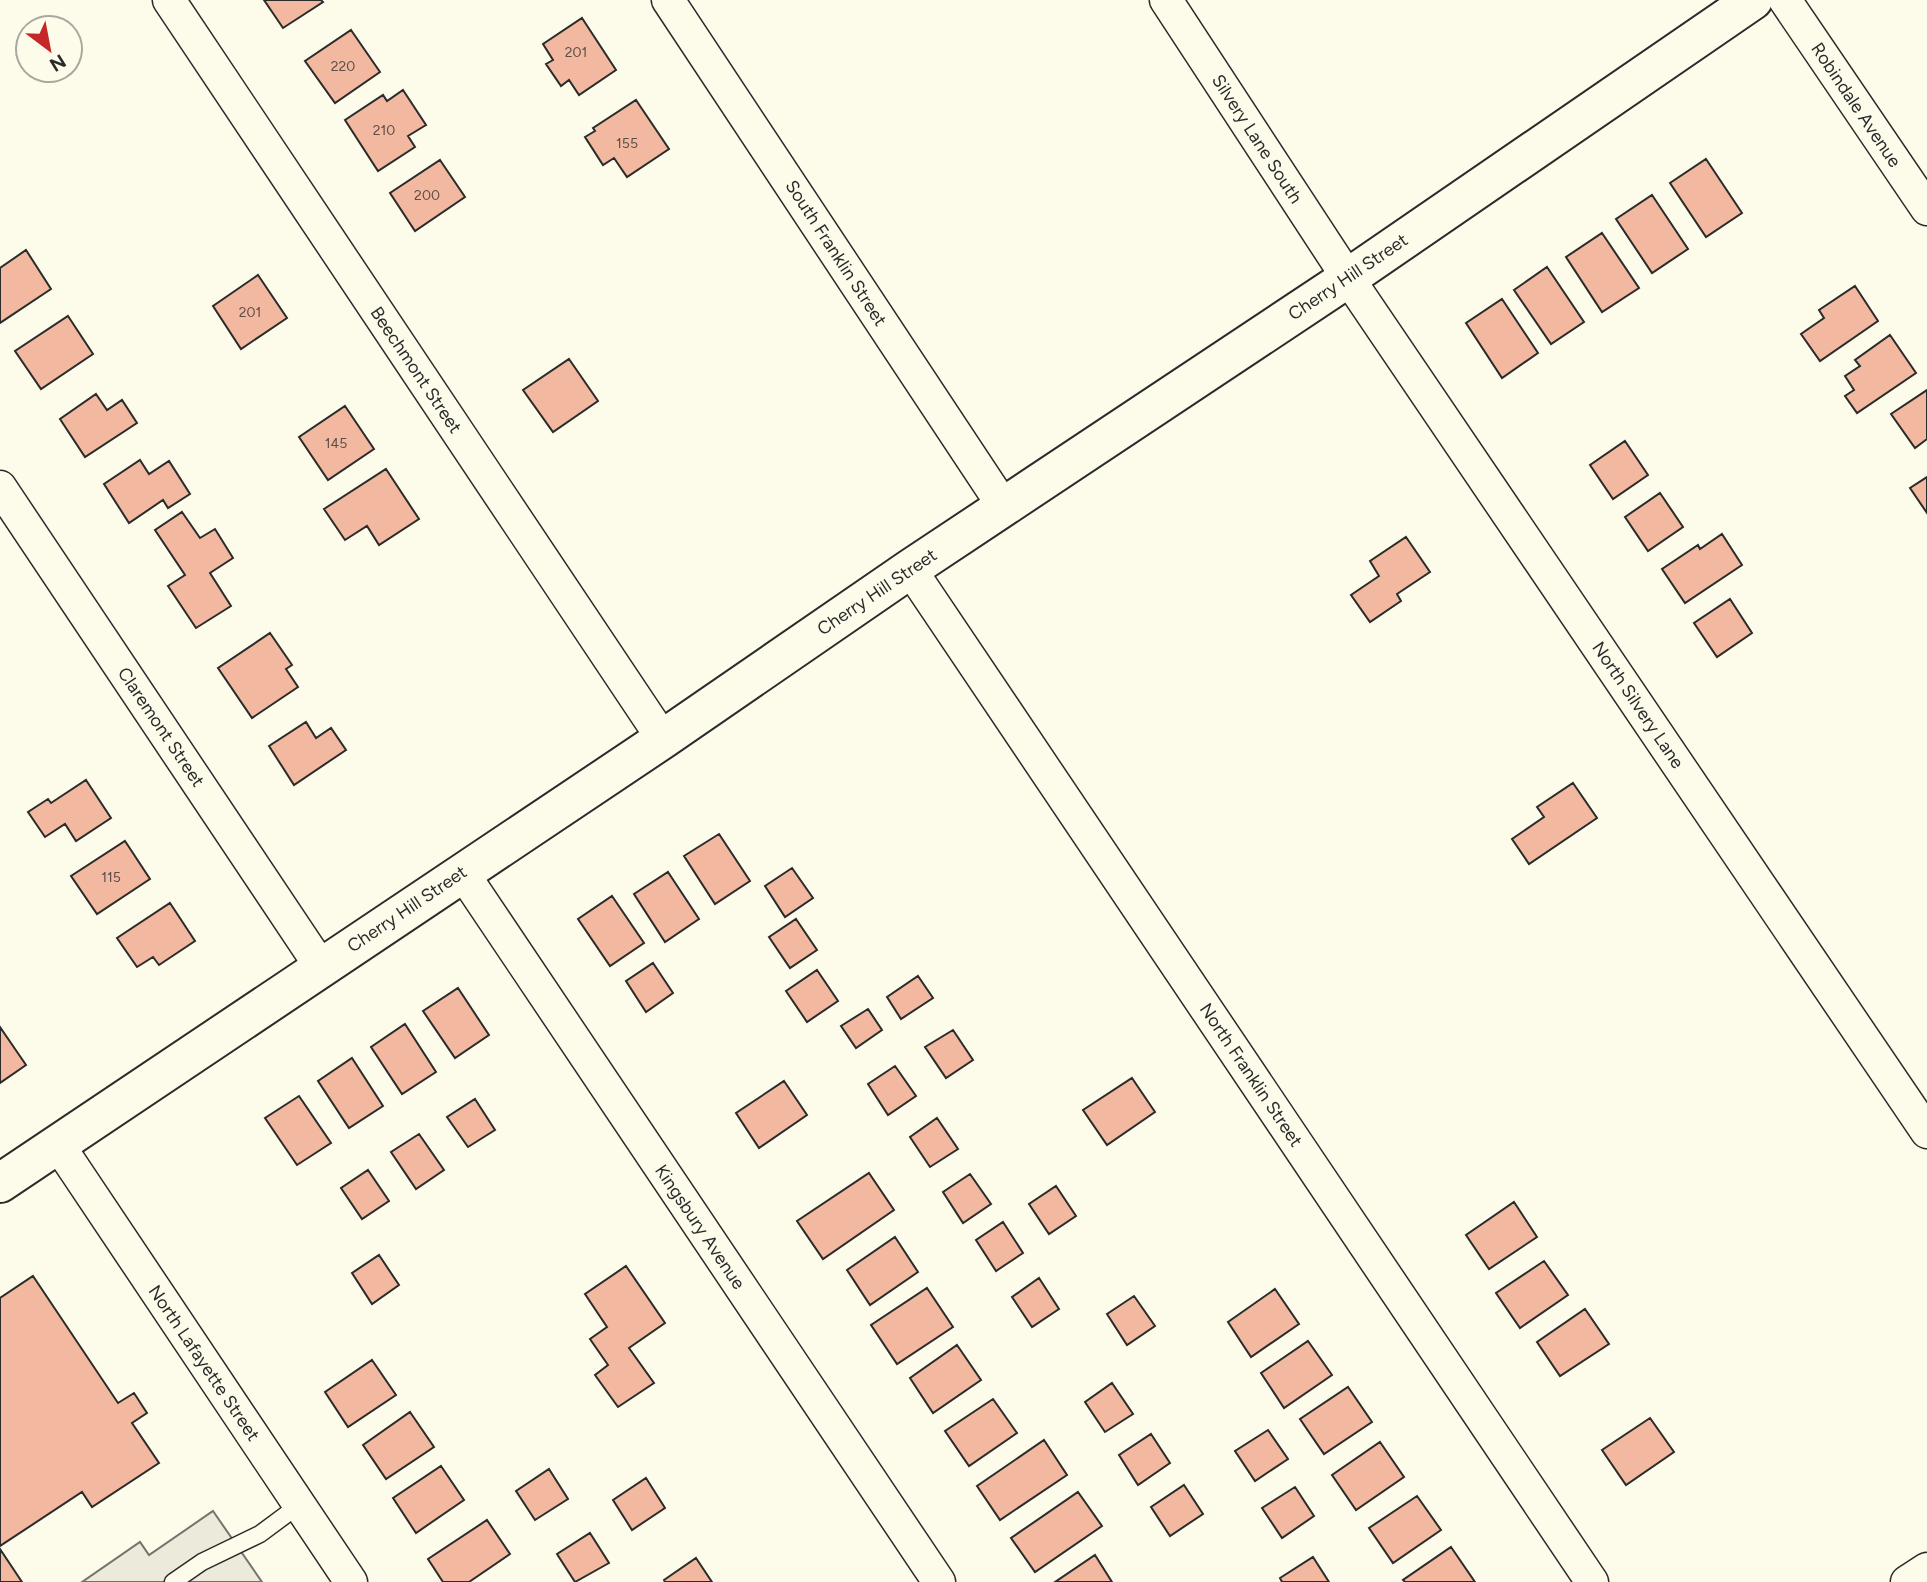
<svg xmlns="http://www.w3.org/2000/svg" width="1927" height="1582" viewBox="0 0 1927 1582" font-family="Figtree,sans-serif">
<rect width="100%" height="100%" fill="#fdfbea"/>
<path fill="#eceadb" stroke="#74746e" stroke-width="2" d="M 213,1511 L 262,1582 L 82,1582 L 140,1542 L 149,1555 Z"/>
<path fill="#f2b8a0" stroke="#2b2b2b" stroke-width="2" d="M 264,0 L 321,0 L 323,2 L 283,28 Z
M 582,18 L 616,70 L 579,95 L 569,80 L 561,86 L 546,64 L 553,60 L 543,44 Z
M 351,30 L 380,72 L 335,103 L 305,61 Z
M 403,90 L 426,125 L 408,136 L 415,147 L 378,171 L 345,120 L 383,95 L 387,101 Z
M 636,100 L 669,149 L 627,177 L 614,158 L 603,165 L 585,137 L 595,131 L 593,128 Z
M 1706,159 L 1742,213 L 1706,237 L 1670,183 Z
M 440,160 L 465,197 L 415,231 L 390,193 Z
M 1652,195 L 1688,249 L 1652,273 L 1616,219 Z
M 1602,233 L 1639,288 L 1602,312 L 1566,257 Z
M 26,250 L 51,289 L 0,323 L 0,268 Z
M 1547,267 L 1584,322 L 1551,344 L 1514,290 Z
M 258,275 L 287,318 L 241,349 L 213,306 Z
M 1855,286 L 1878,321 L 1820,361 L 1801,334 L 1824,318 L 1819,310 Z
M 1502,299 L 1538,353 L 1502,378 L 1466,323 Z
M 68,316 L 93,354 L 41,389 L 15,351 Z
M 1890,335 L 1916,373 L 1857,413 L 1845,396 L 1854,390 L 1845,376 L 1860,366 L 1855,360 Z
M 569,359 L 598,401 L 553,432 L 523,390 Z
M 1927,390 L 1927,439 L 1915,448 L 1891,414 Z
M 96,394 L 107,410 L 122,400 L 137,423 L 85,457 L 60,419 Z
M 345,406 L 374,449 L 328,480 L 299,437 Z
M 1625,441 L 1648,475 L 1613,499 L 1590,465 Z
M 140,460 L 149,474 L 169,461 L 190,494 L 168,508 L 163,500 L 129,523 L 104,484 Z
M 386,469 L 419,519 L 379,545 L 367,526 L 345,540 L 324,509 Z
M 1927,477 L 1927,513 L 1910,488 Z
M 1660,493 L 1683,527 L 1648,551 L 1625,517 Z
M 182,512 L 200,538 L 215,529 L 233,558 L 210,573 L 231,606 L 196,628 L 168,586 L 185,575 L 155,530 Z
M 1722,534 L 1742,565 L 1685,603 L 1662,569 L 1698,545 L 1700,549 Z
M 1406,537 L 1430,572 L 1397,594 L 1401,601 L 1370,622 L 1351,595 L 1379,576 L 1370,561 Z
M 1730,599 L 1752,633 L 1717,657 L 1694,623 Z
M 270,633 L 292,665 L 286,669 L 298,687 L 252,718 L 218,668 Z
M 306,722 L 316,738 L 331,728 L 346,750 L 294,785 L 269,746 Z
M 86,780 L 111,818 L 76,841 L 65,824 L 45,837 L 28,812 L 48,799 L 51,803 Z
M 1573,783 L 1597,818 L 1529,864 L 1512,839 L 1544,817 L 1537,807 Z
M 719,834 L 750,881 L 715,904 L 684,856 Z
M 125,841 L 150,879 L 97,914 L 71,876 Z
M 792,868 L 813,898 L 785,917 L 765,886 Z
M 668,872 L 699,919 L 665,942 L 634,894 Z
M 612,896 L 644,943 L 610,966 L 578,919 Z
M 170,903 L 195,941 L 159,965 L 153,957 L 137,967 L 117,938 Z
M 796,919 L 817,950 L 790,968 L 769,937 Z
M 653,963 L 673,993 L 646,1012 L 626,981 Z
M 817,970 L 838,1001 L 807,1022 L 786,991 Z
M 918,976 L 933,998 L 901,1019 L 887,997 Z
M 458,988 L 489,1035 L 455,1058 L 423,1011 Z
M 868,1009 L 882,1030 L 856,1048 L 841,1026 Z
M 405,1024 L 436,1072 L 402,1094 L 371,1047 Z
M 0,1027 L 26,1065 L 0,1083 Z
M 953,1030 L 973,1060 L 946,1078 L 925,1047 Z
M 352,1058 L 383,1106 L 349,1128 L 318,1081 Z
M 895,1066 L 916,1096 L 888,1115 L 868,1084 Z
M 1132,1078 L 1155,1112 L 1107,1145 L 1083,1110 Z
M 784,1081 L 807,1115 L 759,1148 L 736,1113 Z
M 299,1096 L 331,1143 L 297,1165 L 265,1118 Z
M 475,1099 L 495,1130 L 468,1147 L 447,1117 Z
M 937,1118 L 958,1149 L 930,1167 L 910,1137 Z
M 419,1134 L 444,1170 L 416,1189 L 391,1152 Z
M 368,1170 L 389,1201 L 362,1219 L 341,1188 Z
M 869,1173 L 894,1210 L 823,1259 L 797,1221 Z
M 970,1174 L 991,1204 L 963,1223 L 943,1192 Z
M 1056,1186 L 1076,1216 L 1049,1234 L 1029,1204 Z
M 1514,1202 L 1537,1237 L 1489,1269 L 1466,1235 Z
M 1003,1222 L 1023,1253 L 996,1271 L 976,1240 Z
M 895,1237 L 918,1272 L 870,1305 L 847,1270 Z
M 379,1255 L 399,1285 L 372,1304 L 352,1273 Z
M 1544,1261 L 1568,1295 L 1520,1328 L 1496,1293 Z
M 626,1266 L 665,1323 L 629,1348 L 654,1383 L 618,1407 L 595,1375 L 608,1365 L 590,1339 L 607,1327 L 585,1294 Z
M 33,1276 L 118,1403 L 134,1393 L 147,1413 L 132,1423 L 159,1463 L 92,1507 L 82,1492 L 0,1546 L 0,1298 Z
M 1039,1278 L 1059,1309 L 1032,1327 L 1012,1297 Z
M 927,1288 L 953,1327 L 897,1364 L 871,1325 Z
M 1275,1289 L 1299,1324 L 1251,1357 L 1228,1322 Z
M 1134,1296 L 1155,1326 L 1127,1345 L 1107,1314 Z
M 1585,1309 L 1609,1344 L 1560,1376 L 1537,1342 Z
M 1308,1341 L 1332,1375 L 1284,1408 L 1261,1373 Z
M 957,1345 L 981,1380 L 933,1413 L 910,1378 Z
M 372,1360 L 396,1395 L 348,1427 L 325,1392 Z
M 1112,1383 L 1133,1414 L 1105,1432 L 1085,1402 Z
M 1348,1387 L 1372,1422 L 1324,1454 L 1300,1419 Z
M 993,1399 L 1017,1433 L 969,1466 L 945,1431 Z
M 410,1412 L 434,1447 L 386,1479 L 363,1445 Z
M 1650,1418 L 1674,1452 L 1626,1485 L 1602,1450 Z
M 1268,1430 L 1288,1459 L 1255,1481 L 1235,1451 Z
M 1151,1434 L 1170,1463 L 1138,1485 L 1119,1455 Z
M 1044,1440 L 1067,1475 L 1000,1520 L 977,1486 Z
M 1380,1442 L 1404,1477 L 1356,1510 L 1332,1475 Z
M 441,1466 L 464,1500 L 416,1533 L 393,1498 Z
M 549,1469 L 568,1499 L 535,1520 L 516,1491 Z
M 646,1478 L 665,1508 L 632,1530 L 613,1500 Z
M 1184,1485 L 1203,1514 L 1170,1536 L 1151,1507 Z
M 1295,1487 L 1314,1516 L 1282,1538 L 1262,1508 Z
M 1078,1492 L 1102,1526 L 1035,1572 L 1011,1538 Z
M 1417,1496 L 1441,1530 L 1393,1563 L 1369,1528 Z
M 487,1520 L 510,1554 L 469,1582 L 443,1582 L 428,1559 Z
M 590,1533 L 609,1563 L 575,1582 L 557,1554 Z
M 1451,1547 L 1475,1582 L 1405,1582 L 1403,1580 Z
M 0,1549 L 22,1582 L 0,1582 Z
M 1095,1555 L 1112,1582 L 1055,1582 Z
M 1313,1557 L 1329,1582 L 1282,1582 L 1280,1578 Z
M 696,1558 L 712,1582 L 665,1582 L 664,1580 Z"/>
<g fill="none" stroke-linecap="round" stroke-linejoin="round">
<g stroke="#2b2b2b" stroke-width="19">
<path id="service" d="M 173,1582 L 202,1562 L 260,1534 L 299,1505"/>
</g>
<g stroke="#2b2b2b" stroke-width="35">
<path id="minor" d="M 169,0 L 663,739
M 668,0 L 1004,507
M 1166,0 L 1348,278 L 1927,1132
M 1785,0 L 1927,209
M 0,487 L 321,967
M 910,569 L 1592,1582
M 462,872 L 939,1582
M 57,1143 L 351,1582
M 1907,1582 L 1927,1569"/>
</g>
<g stroke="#2b2b2b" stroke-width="42">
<path id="secondary" d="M 0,1183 L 663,739 L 910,569 L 1348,278 L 1753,0"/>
</g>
<use href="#service" stroke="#fdfbea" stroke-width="16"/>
<use href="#minor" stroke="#fdfbea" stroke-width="32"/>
<use href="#secondary" stroke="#fdfbea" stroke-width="38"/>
</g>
<g text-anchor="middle" stroke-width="5" stroke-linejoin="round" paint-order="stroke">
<g font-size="14" fill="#5d4e48">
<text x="576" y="57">201</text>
<text x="343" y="71">220</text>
<text x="384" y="135">210</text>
<text x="627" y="148">155</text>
<text x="427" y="200">200</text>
<text x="250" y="317">201</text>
<text x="336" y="448">145</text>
<text x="111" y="882">115</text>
</g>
<g font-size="18" fill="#2b2b2b" stroke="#fdfbea">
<text transform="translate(1856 105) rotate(56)" y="6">Robindale Avenue</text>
<text transform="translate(1257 139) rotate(57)" y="6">Silvery Lane South</text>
<text transform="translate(836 253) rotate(57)" y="6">South Franklin Street</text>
<text transform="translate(1348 277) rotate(-34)" y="6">Cherry Hill Street</text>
<text transform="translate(416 370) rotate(56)" y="6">Beechmont Street</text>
<text transform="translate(877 592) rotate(-34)" y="6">Cherry Hill Street</text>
<text transform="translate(1638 705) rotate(56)" y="6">North Silvery Lane</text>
<text transform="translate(161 727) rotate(56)" y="6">Claremont Street</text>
<text transform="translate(407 909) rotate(-34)" y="6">Cherry Hill Street</text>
<text transform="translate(1251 1075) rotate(56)" y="6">North Franklin Street</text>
<text transform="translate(700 1227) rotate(56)" y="6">Kingsbury Avenue</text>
<text transform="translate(204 1363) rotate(56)" y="6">North Lafayette Street</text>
</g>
</g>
<g transform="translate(49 49) rotate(148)"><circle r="33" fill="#fdfbea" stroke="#a9a89e" stroke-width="2"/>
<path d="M0-5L12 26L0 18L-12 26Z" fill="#c62828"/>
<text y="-10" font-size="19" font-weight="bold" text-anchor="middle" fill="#2b2b2b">N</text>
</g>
</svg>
